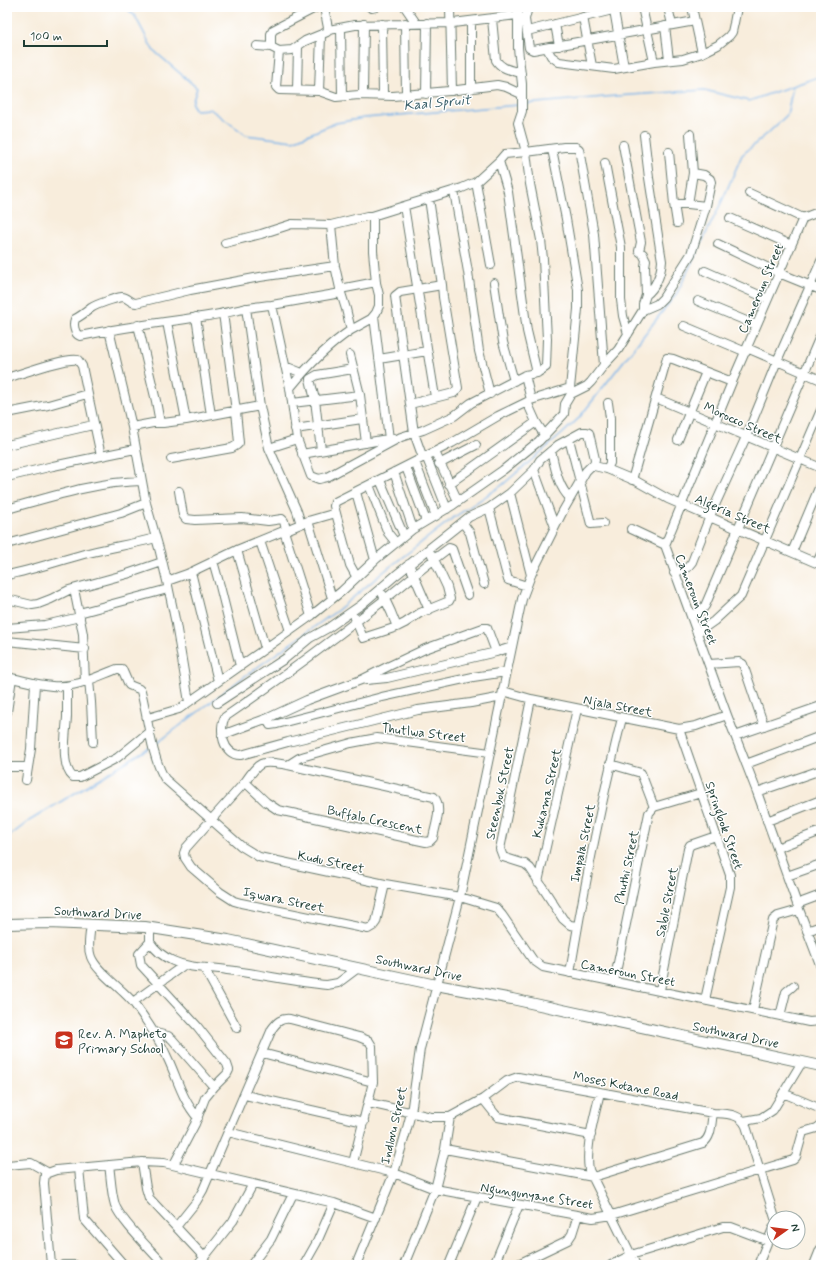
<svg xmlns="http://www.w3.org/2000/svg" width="828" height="1272" viewBox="0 0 828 1272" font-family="Mynerve,sans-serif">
<rect width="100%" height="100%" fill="#fff"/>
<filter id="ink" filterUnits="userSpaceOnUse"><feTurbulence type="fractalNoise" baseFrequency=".025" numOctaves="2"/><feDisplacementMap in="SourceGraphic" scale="8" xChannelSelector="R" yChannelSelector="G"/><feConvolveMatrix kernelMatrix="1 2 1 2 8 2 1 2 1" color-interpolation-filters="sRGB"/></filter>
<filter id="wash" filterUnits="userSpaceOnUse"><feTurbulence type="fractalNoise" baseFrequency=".012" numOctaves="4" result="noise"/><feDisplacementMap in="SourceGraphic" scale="16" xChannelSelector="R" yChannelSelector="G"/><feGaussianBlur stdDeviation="0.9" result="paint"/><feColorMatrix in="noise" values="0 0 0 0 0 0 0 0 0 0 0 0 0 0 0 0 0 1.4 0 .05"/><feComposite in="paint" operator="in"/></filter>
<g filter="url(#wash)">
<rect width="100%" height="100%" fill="#f8eddc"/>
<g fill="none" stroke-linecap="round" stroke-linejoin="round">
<path stroke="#78b3e9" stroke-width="1.5" d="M 125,7 L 135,16 L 153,50 L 197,88 L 192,104 L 196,110 L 210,109 L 246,135 L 293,141 L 336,123 L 364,118 L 519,105
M 525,104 L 616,96 L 704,90 L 749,101 L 821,76
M 156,744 L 245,676 L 338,610 L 387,569 L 453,518 L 501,486 L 562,434 L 579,418 L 677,293 L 722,201 L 742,155 L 768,133 L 787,115 L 793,86
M 7,838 L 29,821 L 149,748"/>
</g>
</g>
<g filter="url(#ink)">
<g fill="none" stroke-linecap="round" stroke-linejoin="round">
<g stroke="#6b7b6f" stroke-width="10">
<path id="minor" d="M 370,7 L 372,8 L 376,7
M 405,7 L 416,23
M 450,7 L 452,91
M 528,7 L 525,19 L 529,48 L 533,50 L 695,21
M 642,7 L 654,62
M 668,7 L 672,25
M 692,7 L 702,53
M 614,10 L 624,67
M 583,17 L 592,66
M 492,19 L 496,60 C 501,69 511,70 521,73
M 405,23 L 406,95
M 382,24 L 383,95
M 555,24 L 559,46
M 665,26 L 669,60
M 341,28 L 342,96
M 329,30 L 355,25 L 453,23 L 517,15
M 527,31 L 625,7
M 257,46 L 271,47 L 271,34 L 273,30 L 317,7
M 271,47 L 279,51 L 292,50 L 305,41 L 327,32 L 328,28 L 324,7
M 547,48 L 551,56 L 559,62 L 606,68 L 614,69 L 654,62 L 683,59 L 702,53 L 718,45 L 729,36 L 732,32 L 734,23 L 737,7
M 279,51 L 276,87 L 279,90 L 319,91 L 336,97 L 359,95 L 393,96 L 449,91 L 497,85 L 506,87 L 521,94
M 471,89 L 471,21
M 297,90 L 298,47
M 319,91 L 321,35
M 426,94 L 427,23
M 363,95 L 364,24
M 644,135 L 649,178 L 662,261 C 661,273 657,286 646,295
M 623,145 L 641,242 L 639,251 L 643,254 L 646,260 L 645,266 L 646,295 L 643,304 L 643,310
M 552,149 L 566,219 L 578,290 L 578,309 L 570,388 L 571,394
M 669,152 L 674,204 L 688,204
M 499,161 L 508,192 L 527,331 L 537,373
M 605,163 L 621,247 L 621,300 L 623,316 L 628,334
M 693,173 L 688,204 L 706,206
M 476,182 L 491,265
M 454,191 L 468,272 L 479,351 L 490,394
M 749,193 L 803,218
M 674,204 L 677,223
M 821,211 L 803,218 L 732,382 L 665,545 L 727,715 L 757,792 L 797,904 L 821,967
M 372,216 L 404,206
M 730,218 L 791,245
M 331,225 L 367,216 L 372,216 L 373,218 L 373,251 L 376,283 L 379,295 L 379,306 L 376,313 L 371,319 L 351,330
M 225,243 L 261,234 L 292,224 L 331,225 L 335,266 L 341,293 L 272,305 L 290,388 L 297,439 L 311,476 L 319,479 L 327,477 L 401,437 L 423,430 L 454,416 L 471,403 L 525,375
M 718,244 L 779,273 L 821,290
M 705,271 L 768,299
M 494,283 L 503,342 L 514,381
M 340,289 L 376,282
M 698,301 L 756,325
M 272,305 C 250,306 229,313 208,316 C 165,322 122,327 80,336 C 74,334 73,324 75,319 C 81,316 86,312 91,308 C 97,304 115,298 122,297 C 128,297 130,303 136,303 L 190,290 L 260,277 L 335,266
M 246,308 L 260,406 L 269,448 L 297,511 L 301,524
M 374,316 L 389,439
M 196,317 L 211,415
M 167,322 L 186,420
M 138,325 L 156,401 L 160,423
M 684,326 L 746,352
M 109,330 L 132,427 L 146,503 L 160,552 L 167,581 L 176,624 L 189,702
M 747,348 L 821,380
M 350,355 L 360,395 L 366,443
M 379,359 L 427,351
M 285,366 L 302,373
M 7,378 C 21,374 66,357 78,360 L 82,366 L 101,456
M 290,388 C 308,366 327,346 351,330 L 346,309 L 341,293
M 435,397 L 404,206 L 462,188 L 476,182 L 499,161 L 505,154 L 526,152 L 518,123 L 522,111 L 522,84 L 518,48 L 518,10
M 656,398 L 821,468
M 531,400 L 570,388
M 527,402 L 536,422
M 292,403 L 360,395
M 410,404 L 454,393 L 458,388 L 443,297 L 442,285 L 429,199
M 7,413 L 48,405 L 87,394
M 132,427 L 153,423 L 163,423 L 186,420 L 260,406
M 295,429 L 362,419
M 569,439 L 591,524 L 603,523
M 678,440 L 706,372
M 7,445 L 93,425
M 269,448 L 297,439
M 321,450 L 315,400 L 310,379 L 317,375 L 353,369
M 551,451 C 555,467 558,487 570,498
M 435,452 L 458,501
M 302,454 L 393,438
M 426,456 L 447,509
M 423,458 L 414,433 L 395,296 L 400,292 L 442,285
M 171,459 L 232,448 L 237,445 L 239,443 L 236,411 L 223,313
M 415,462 L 436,516
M 439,464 L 476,445
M 406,467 L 426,521
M 607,469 L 610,463 L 610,418 L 608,403
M 394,472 L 413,529
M 7,477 L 53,466 L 135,449
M 380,480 L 404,536
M 632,480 L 667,358 L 673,359 L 732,382
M 449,484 L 536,422 L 545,436
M 369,485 L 388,533 L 396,543
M 179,491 L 183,515 L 186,519 L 195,520 L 242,518 L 268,521 L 282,519 L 284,521 L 286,530
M 356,492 L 375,560
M 510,493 L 531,575
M 489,508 L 508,580 L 527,586
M 7,509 C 51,497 95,482 141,481
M 308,521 L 336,513
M 463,523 L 470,533 L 484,584
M 555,527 L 563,511 L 586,471 L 591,466 L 594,466 L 607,469 L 636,481 L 668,499 L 821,565
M 631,529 L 665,545
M 284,531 L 311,616
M 260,541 L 290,631
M 7,544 L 121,513 L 146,503
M 237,550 L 265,648
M 792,552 L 821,483
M 213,561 L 220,586 L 240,666
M 817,563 L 821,554
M 409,564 L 429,610
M 191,572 L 218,681
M 674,573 L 688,567 L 692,562 L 710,516 L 746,437 L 777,361 L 821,261
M 7,575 C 33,570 58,561 84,554 C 108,548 132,544 156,538
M 356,576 L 350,565 L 334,506 L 335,502 L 452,443 L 498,416 L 531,400 L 525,375 L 537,373 L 546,367 L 547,339 L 543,259 L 541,240 L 530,184 L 526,152 L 564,147 L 576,147 L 579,149 L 594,234 L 604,365
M 167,581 L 187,574 L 237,550 L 308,521 L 332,598
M 74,589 L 83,634 L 85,682
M 383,595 L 391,612 L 397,627 L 405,623 L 420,613 L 449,601 L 450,599 L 447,587 L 432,555
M 468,595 L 452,549 L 449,548 C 424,566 400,588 375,607 C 326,645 276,682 225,717 C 218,729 223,756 241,755 L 288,742 L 418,710 L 471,703 L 502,697
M 7,599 L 32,605 L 38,604 L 51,599 L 69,590 L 127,574 L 162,562
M 79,613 L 168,589
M 691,615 L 701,611 L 705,606 L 821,334
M 355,618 L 363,638 L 397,627
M 7,628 L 45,625 L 80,617
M 697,633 L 714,621 L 741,596 L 821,410
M 7,641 L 85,649
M 709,664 L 739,662 L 743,664 L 764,726
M 7,677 C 22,680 37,685 52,686 C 76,688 96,677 117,669 L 122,669 L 129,685 L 139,689 L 141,691 C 148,718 151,756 165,779 L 241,846 L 259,857 L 385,884 L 460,897 L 493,907 L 496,908 L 502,915 L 533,960 L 543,967 L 809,1022 L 821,1021
M 89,680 L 91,702 L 93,742
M 366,680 L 387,678 L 496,652
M 67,686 C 67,697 67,707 67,717 C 66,733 60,766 73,777 L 80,777 L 117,758 L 150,731
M 503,691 L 531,699 L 679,729 L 696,726 L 727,715
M 531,699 L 500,849 L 503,857 L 525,864 L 530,868 L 563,919 L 570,925 L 577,926
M 217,703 L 286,658 L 310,638 L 328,628 L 361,605 L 396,575 L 469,517 L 489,508 L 510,493 L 534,470 L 540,460 L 558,445 L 582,432 L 587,432 L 589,433 L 595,459 L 594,466
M 7,712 L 12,678
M 148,718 L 179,709 L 290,631 L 311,616 L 342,591 L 375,560 L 413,529 L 453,505 L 503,470 L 539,441 L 564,414 L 565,404 L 571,394 L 587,386 L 591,382 L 604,365 L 618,350 L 643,310 L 657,304 L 663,298 L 691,254 L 706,206 L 711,182 L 710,179 L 704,175 L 693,173 L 690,134
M 268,718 L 270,725 L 277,724 L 382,697 L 473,677 L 506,672
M 679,729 L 730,875 L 730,887 L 705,1000
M 222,735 L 268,718 L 307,700 L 361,680 L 389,666 L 425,649 L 483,628 L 487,628 L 496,652 L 512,647
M 735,736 L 821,706
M 610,764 L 641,773 L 654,807
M 746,764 L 821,736
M 288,765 L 299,758 L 305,756 L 351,743 L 377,738 L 490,753
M 7,767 L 28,767
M 26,780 L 31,749 L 35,684
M 245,782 L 266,802 L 278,810 L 426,842 L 430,841 L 433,838 C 435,826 443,807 434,797 L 288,765 C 261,761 261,759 245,782 L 186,848 L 184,853 L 185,858 L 191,867 L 220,892 L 234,901 L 241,903 L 368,929 L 373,926 L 376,922 L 385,884
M 757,792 L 821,770
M 767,821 L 821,800
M 777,848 L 821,831
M 787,876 L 821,864
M 538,882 L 577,709
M 797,904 L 821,895
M 91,924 C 90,934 87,947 91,957 C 97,973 126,991 136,1006 C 149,1024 160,1040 169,1061 C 178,1081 183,1101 198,1118
M 150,927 L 150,942 C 155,950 164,957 173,961 C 190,969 209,967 227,970 C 261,974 294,982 327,985 L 338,983 L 358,968
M 807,931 L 821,926
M 150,942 L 139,954 L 141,965 L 197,1026 L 227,1064 L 229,1070 L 227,1074 L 214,1087 L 205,1098 L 195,1124 L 174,1164
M 204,968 L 237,1028
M 570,973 C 584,888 601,802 622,718
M 614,982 L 649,813 L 654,807 L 701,793
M 660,990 L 688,849 L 690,845 L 716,836
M 133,1002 L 184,965
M 753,1010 L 773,920 L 778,916 L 799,910
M 780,1016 L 786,992 L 793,986
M 156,1033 L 168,1036 L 172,1039 L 214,1087
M 262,1053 L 373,1082
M 600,1092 C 595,1116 585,1145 589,1170 L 636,1265
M 783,1093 L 821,1109
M 245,1095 L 364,1122
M 483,1099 L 495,1114 L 498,1117 L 591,1135
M 369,1103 L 431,1117 L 450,1117 L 483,1099 L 507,1081 L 518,1077 L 713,1113 C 726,1114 740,1113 746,1126 L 775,1218
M 744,1121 L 761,1118 L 773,1110 L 802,1062
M 228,1132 L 394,1173 L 435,1189 L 593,1218 L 612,1215 L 793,1160 L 796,1157 L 803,1132 L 817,1128 L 821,1125
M 445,1149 L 593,1177 L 703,1143 C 712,1137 711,1123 713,1113
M 142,1162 L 146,1188 L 149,1198 L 204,1257
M 7,1165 L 31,1163 L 47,1172
M 109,1165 C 111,1178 111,1192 115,1205 C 120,1220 152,1251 164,1265
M 79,1168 L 84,1219 L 124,1265
M 176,1227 L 196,1202 L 203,1190 L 272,1029 C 277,1022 281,1018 290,1019 L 359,1037 L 369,1041 L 372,1046 L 373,1082 L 353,1163
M 51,1265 L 44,1183 L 45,1174 L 56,1170 L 142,1162 L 164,1163 L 334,1203 L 376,1218
M 63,1265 L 75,1265
M 198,1265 L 233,1221 L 253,1184
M 251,1265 L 271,1239 L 293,1194
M 304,1265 L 317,1242 L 334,1203
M 356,1265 L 394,1173 L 406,1132 L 411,1113 L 420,1049 L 460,897 L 522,599 L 531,575 L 555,527 L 534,470
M 404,1265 L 435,1189 L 445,1149 L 450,1117
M 449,1265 L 477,1197
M 494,1265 L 519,1205
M 516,1265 L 568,1240 L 572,1234 L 578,1215
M 611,1265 L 631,1255 L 723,1227 L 731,1227 L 768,1241
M 758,1265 L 774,1226"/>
</g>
<g stroke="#6b7b6f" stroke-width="12">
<path id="major" d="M 7,924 L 49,923 L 145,927 L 228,940 L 436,985 L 512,999 L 821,1066
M 815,1265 L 821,1250"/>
</g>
<use href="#minor" stroke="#fff" stroke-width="8"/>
<use href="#major" stroke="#fff" stroke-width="10"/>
</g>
</g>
<defs>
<g id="school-square" transform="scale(1)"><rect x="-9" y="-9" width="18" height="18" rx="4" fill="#c8321e" stroke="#fff"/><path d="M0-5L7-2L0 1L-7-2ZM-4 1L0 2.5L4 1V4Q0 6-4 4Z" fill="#fff"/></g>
</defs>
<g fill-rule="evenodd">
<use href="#school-square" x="64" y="1040"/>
</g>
<g text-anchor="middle" stroke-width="3" stroke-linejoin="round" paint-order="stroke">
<g font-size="13" fill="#1f3d34" stroke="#fff">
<text transform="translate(760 288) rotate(-67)" y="5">Cameroun Street</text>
<text transform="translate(743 422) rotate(24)" y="5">Morocco Street</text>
<text transform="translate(733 513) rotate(23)" y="5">Algeria Street</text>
<text transform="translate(697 599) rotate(69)" y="5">Cameroun Street</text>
<text transform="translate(618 705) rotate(11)" y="5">Njala Street</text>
<text transform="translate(424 732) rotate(7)" y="5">Thutlwa Street</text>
<text transform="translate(499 793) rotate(-78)" y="5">Steenbok Street</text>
<text transform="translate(546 793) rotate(-77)" y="5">Kukama Street</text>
<text transform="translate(375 819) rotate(12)" y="5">Buffalo Crescent</text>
<text transform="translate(725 825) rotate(71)" y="5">Springbok Street</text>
<text transform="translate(582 843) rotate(-78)" y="5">Impala Street</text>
<text transform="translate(331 861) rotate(12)" y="5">Kudu Street</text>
<text transform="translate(626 867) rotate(-78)" y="5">Phuthi Street</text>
<text transform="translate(284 899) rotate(12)" y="5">Iqwara Street</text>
<text transform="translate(666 902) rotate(-79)" y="5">Sable Street</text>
<text transform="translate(98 912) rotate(3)" y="5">Southward Drive</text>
<text transform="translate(419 967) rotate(12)" y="5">Southward Drive</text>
<text transform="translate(628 972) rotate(11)" y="5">Cameroun Street</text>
<text transform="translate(736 1034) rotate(12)" y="5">Southward Drive</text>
<text transform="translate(626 1085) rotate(11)" y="5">Moses Kotane Road</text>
<text transform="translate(393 1125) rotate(-77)" y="5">Indlovu Street</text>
<text transform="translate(537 1195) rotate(9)" y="5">Ngungunyane Street</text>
</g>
<g font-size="13" fill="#1f3d34" stroke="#fff" text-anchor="start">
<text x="78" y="1038">Rev. A. Mapheto<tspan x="78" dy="15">Primary School</tspan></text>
</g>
<g font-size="14" font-style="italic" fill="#3a606a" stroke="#fff">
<text transform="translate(437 102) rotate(-5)" y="5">Kaal Spruit</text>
</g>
</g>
<rect width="828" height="1272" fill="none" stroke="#fff" stroke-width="24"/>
<g transform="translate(786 1230) rotate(76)"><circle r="19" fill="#ffffff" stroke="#a5b1ae"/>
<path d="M0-3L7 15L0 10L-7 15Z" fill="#c8321e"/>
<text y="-6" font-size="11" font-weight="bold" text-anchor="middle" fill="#1f3d34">N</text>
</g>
<path d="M24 40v6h83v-6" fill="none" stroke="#1f3d34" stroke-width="2"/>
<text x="30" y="40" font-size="12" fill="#1f3d34" stroke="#ffffff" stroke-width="3" paint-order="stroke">100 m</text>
</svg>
